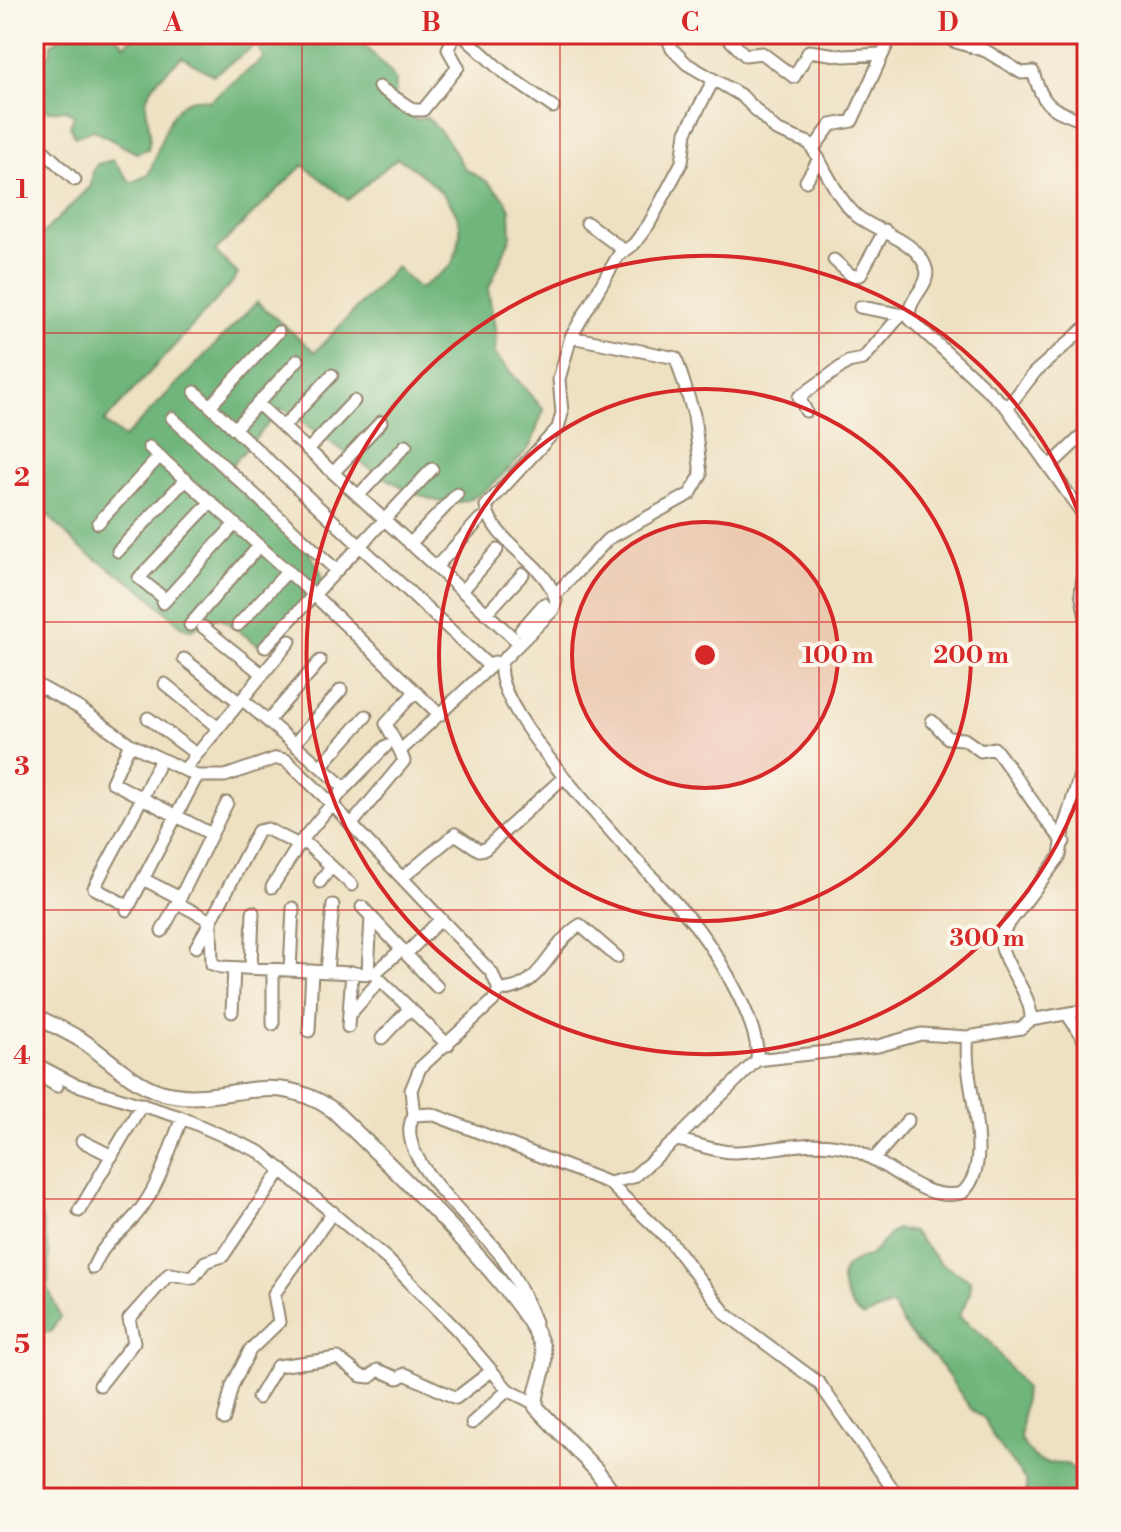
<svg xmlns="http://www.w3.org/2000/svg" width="1121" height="1532" viewBox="0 0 1121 1532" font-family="'Libre Bodoni',serif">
<rect width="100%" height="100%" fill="#fbf7ec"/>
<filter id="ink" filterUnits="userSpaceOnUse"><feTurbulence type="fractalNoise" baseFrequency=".0125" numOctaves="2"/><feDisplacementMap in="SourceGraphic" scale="16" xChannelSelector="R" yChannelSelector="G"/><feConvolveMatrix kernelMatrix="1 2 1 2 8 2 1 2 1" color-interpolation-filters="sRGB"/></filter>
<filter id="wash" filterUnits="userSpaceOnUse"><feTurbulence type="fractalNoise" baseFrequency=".006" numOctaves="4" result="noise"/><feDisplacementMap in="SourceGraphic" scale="32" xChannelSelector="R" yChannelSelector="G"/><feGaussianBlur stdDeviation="1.8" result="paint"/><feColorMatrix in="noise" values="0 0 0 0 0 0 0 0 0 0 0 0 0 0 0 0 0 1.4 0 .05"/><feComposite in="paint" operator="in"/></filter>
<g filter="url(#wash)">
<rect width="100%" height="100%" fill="#eee1c2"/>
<path fill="#6fb67c" stroke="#55704d" stroke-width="2" fill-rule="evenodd" d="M 66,34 L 114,34 L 125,45 L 137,34 L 354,34 L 392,74 L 396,82 L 395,104 L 416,120 L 427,117 L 447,139 L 465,169 L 488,182 L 506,200 L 510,210 L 511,236 L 488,290 L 496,333 L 495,355 L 544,410 C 538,422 536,433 531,444 C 526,454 513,464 506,471 C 491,487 477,500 454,503 C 414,507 317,432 282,408 L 223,475 L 309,552 L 322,574 L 321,592 L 262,648 L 221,618 L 212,618 L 191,630 L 181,626 L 145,592 L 80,548 L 34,501 L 34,242 L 91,186 L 93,171 L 97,164 L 113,160 L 131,183 L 148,175 C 162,148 169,86 209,101 L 264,58 L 256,45 L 213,75 L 182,57 C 170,68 147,86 146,103 C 146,120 153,131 148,149 L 136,153 L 93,130 L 75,137 L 70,126 L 74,116 L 66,110 L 48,111 L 41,104 L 34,105 L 34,55 L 43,58 L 50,54 L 51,44 ZM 397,158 C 420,171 459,201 460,228 C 461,241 455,255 451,266 L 419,289 L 396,267 L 315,352 L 257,302 L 124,438 L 104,422 L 231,284 L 238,274 L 215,251 L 303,165 L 348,200 Z
M 34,1182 L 49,1253 L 48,1287 L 60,1317 L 51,1332 L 34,1332 Z
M 896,1229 L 913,1232 L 940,1263 L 970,1280 L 970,1294 L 959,1316 L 989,1341 L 1025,1389 L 1020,1439 C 1036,1464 1039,1463 1067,1464 C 1079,1472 1087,1483 1087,1498 L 1027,1498 L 1026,1481 L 995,1441 L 985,1419 L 971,1409 L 937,1360 L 908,1332 L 892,1305 L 863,1317 C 850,1309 835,1281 846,1267 C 852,1260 862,1260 869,1256 C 879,1248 885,1237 896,1229 Z"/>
</g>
<g filter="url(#ink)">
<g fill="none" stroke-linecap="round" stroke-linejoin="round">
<g stroke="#948670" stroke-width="15">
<path id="minor" d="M 461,34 L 504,73 L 553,107
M 666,34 L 672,49 L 687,64 L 742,96 L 776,130 L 809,143 C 825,167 835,196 857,216 C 877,232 917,240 926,268 C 932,286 905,299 910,319 L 1007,408 L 1087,520
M 724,34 L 745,55 L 762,53 L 794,77 L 809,51 L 844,56 L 882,54
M 951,34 L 953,41 L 986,51 L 1022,73 L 1033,72 C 1045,111 1051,107 1087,123
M 379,87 L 414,110 L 423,110 L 458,67 L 448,49 L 455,34
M 34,142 L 75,180
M 813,149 L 831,125 L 852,121 L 892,34
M 806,181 L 819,159
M 587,223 L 625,251
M 834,260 L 852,276 L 860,275 L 885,230
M 860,307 L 904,315
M 195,392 L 490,667
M 258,404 L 519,643
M 210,406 L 278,332
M 1007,408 L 1035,372 L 1087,326
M 806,411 L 799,397 L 848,362 L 863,359 L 900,316
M 172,418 L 336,570
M 283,427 L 332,375
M 234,429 L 298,360
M 149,447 L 313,594 L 440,715
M 308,450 L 354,401
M 1049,467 L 1087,431
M 333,473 L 381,422
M 358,496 L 406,445
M 98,523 L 160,456
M 1087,541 L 1081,593 L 1087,623
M 410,544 L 457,494
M 118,551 L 186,479
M 436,567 L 480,519
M 462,591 L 497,550
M 555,595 L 608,539 L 690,494 L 701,475 L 694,415 L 676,358 L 571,337
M 166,600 L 139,578 L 211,502
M 163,603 L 235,524
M 486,614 L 523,574
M 190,625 L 259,546
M 238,625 L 288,571
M 203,627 L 262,674
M 521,630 L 544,604
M 265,647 L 432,469
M 184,659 L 239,702
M 34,683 L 79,708 L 130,744 L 197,776 L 225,776 L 277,758 L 286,760 L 330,802 L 492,973 L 499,990 L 493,1001 L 420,1068 L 411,1090 L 414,1115
M 165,684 L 217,727
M 242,699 L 345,788 L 302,840 L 272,887
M 148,718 L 196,754
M 268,721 L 320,661
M 932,721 L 948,738 L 964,739 L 981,751 L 994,748 C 1020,780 1037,812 1064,842
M 295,743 L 341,690
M 400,751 L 386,724 L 415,692
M 161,759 L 142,798 L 211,834
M 321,766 L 366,716
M 184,770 L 290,641
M 345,788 L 386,746
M 352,824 L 404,761 L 400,751 L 495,662
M 302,840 L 352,885
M 299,845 L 267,829 L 258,831 L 211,921 L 212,964 L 221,967 L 374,974 L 448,1045
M 402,878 L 455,834 L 479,850 L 485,849 L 564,777
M 143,879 L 180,898 L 162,931
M 320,882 L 331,866
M 128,906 L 94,888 L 142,798 L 112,782 L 130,744
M 362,907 L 437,987
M 127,910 L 197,776
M 196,947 L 211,921 L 181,905 L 180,898 L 227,803
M 407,953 L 440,920
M 251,968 L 253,912
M 273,970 L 273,1024
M 290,970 L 293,908
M 327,971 L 333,905
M 368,972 L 371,917
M 374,974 L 402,949
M 499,990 C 543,990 548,945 580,925 L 617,957
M 232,1012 L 234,968
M 350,1014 L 380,980
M 1067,1014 L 1087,1044
M 1031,1020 L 1087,1010
M 348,1027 L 352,972
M 309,1031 L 312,971
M 382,1038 L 410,1008
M 757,1060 L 878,1046 L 921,1034 L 968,1037
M 34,1063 L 74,1084 L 180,1117 L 260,1152 L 387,1259 L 458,1331 L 508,1390 L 534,1403
M 34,1072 L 57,1086
M 676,1140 L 757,1060 C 761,1026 719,957 698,929 C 667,888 478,704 503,660 L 553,610 L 556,601 C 547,562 494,545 486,506 L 558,428 L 562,413 L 559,379 L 571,337 L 618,256 L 634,244 L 649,224 L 682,162 L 686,132 L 713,81
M 82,1141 L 112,1156
M 874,1159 L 908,1120
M 609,1183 L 670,1241 L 726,1314 L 819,1383 L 899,1498
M 79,1211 L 142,1104
M 93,1268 C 106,1238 118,1237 136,1215 C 159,1188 169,1150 182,1118
M 535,1322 C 526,1299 515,1276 501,1256 C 479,1225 389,1156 414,1115 L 432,1114 L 609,1183 L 633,1177 L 676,1140 C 695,1142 716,1153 736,1152 C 773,1151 814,1137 851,1149 C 889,1161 921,1203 962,1193 C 998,1162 961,1080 968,1037 L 1021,1028 L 1031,1020 C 1032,989 998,964 1001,934 L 1060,856 L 1065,824 L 1087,752
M 100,1385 L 134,1342 L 129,1319 L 169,1274 L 193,1278 L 205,1262 L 223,1256 L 282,1169
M 258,1398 L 277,1366 L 338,1358 L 361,1376 L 370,1377 L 378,1370 L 398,1378 L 405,1374 L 456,1398 L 490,1372
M 224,1419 L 232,1386 L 250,1350 L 279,1322 L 274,1294 L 333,1212
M 472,1423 L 508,1390"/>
</g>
<g stroke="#948670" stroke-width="18">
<path id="tertiary" d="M 34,1015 C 50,1024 67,1031 83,1041 C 107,1057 132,1083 160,1092 C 223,1110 267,1064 333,1110 C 377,1153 535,1300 544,1353 C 547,1371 533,1390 536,1407 L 596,1470 L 617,1498"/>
</g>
<use href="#minor" stroke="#fff" stroke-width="11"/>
<use href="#tertiary" stroke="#fff" stroke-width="14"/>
</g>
</g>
<path fill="none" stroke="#d62828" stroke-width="2" stroke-opacity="0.55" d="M 302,34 L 302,1498M 560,34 L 560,1498M 819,34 L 819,1498M 34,333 L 1087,333M 34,622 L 1087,622M 34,910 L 1087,910M 34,1199 L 1087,1199"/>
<circle cx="705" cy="655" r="133" fill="#d62828" fill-opacity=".12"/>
<g fill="none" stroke="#d62828" stroke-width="4">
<circle cx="705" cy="655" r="133"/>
<circle cx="705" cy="655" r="266"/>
<path d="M1087 772A399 399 0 1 1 1087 538"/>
</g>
<circle cx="705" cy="655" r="12" fill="#d62828" stroke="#fbf7ec" stroke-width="4"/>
<g font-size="24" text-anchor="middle" font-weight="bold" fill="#d62828" stroke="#fbf7ec" stroke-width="8" stroke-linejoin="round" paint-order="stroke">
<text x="838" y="663">100 m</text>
<text x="971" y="663">200 m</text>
<text x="987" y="946">300 m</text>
</g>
<rect width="1121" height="1532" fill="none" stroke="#fbf7ec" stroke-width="88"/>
<rect x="44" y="44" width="1033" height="1444" fill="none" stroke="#d62828" stroke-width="3"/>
<g font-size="26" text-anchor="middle" font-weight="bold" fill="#d62828">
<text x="173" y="31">A</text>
<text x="431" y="31">B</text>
<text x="690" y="31">C</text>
<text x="948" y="31">D</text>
<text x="22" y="198">1</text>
<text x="22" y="486">2</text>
<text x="22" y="775">3</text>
<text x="22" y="1064">4</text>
<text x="22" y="1353">5</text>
</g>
</svg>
